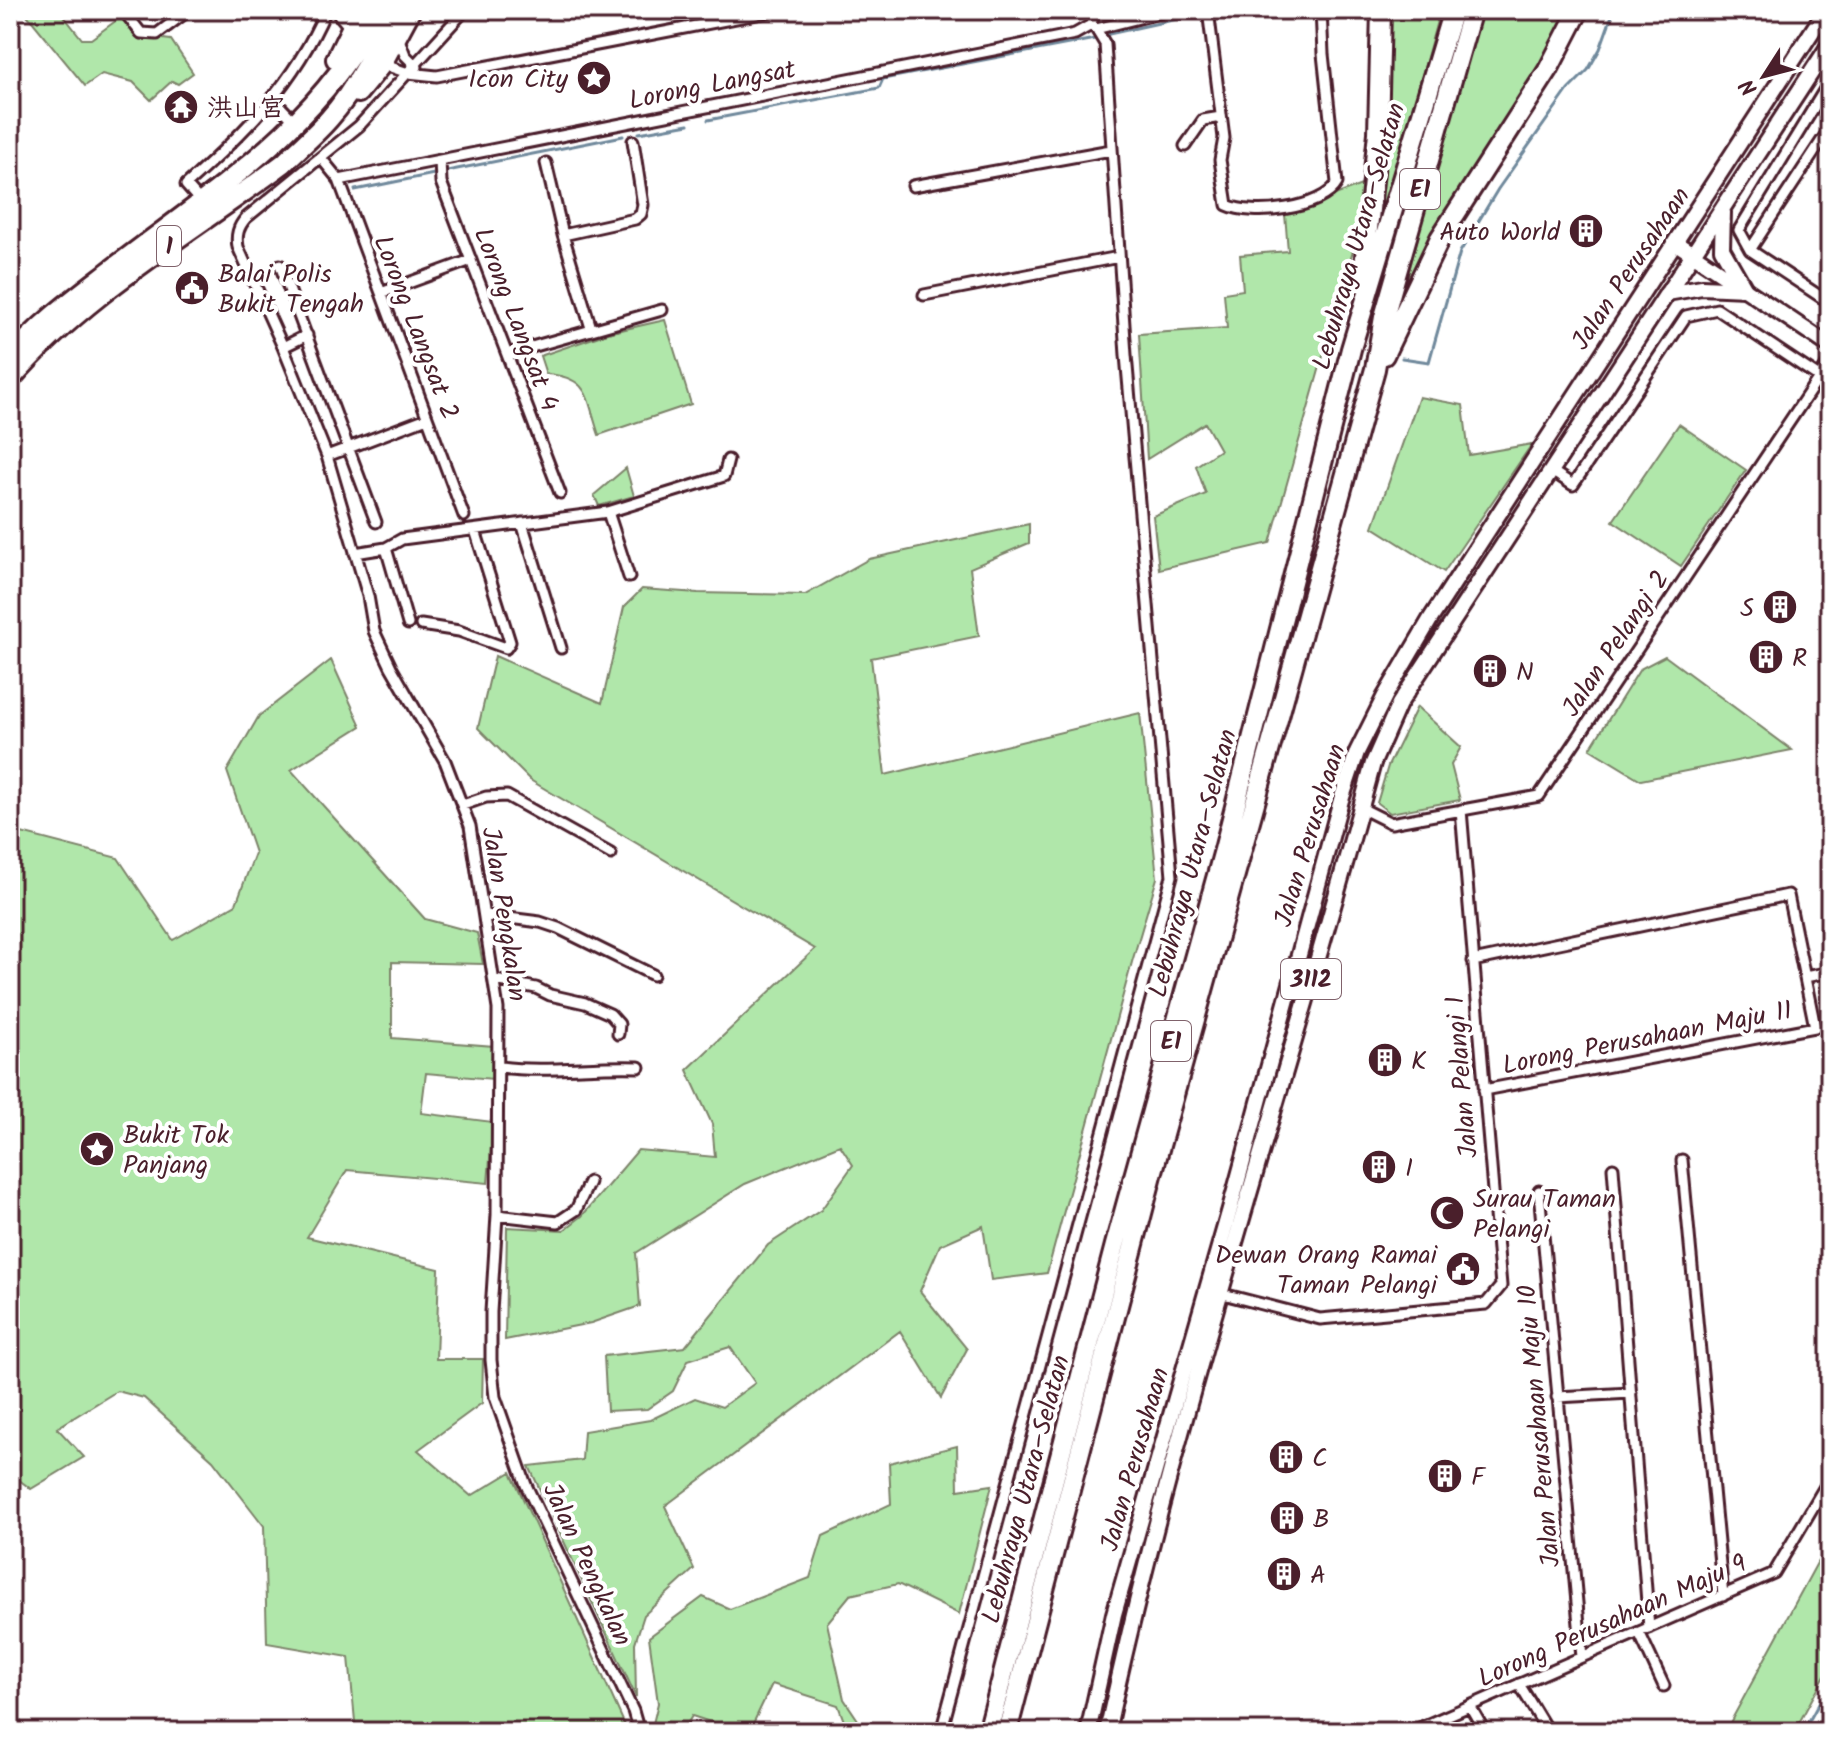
<svg xmlns="http://www.w3.org/2000/svg" width="1840" height="1742" viewBox="0 0 1840 1742" font-family="Kalam,'LXGW WenKai TC',sans-serif">
<rect width="100%" height="100%" fill="#fff"/>
<filter id="ink" filterUnits="userSpaceOnUse"><feTurbulence type="fractalNoise" baseFrequency=".0125" numOctaves="2"/><feDisplacementMap in="SourceGraphic" scale="16" xChannelSelector="R" yChannelSelector="G"/><feConvolveMatrix kernelMatrix="1 2 1 2 8 2 1 2 1" color-interpolation-filters="sRGB"/></filter>
<g filter="url(#ink)">
<path fill="#b0e7aa" stroke="#7d836a" stroke-width="2" d="M 23,10 L 59,10 L 82,39 L 91,39 L 121,17 L 137,36 L 171,40 L 193,73 L 178,84 L 172,81 L 151,100 L 133,82 L 102,74 L 85,86 Z
M 1389,10 L 1440,10 L 1368,271 Z
M 1479,10 L 1573,10 L 1566,27 L 1443,220 L 1403,293 Z
M 1364,184 L 1359,229 L 1270,543 L 1159,569 L 1153,516 L 1206,494 L 1196,466 L 1220,450 L 1205,423 L 1147,459 L 1139,334 L 1227,328 L 1224,293 L 1243,290 L 1240,255 L 1288,251 L 1285,214 Z
M 665,320 L 691,404 L 599,435 C 586,398 591,377 546,374 L 540,356 L 608,333 Z
M 1419,397 L 1463,405 L 1469,455 L 1532,444 L 1444,572 L 1373,527 Z
M 1679,424 L 1746,470 L 1681,566 L 1613,521 Z
M 626,468 L 634,496 L 599,506 L 594,495 Z
M 1029,524 L 1029,543 L 970,568 L 979,636 L 871,658 L 885,775 L 1140,713 L 1157,878 L 1132,962 L 1047,1273 L 991,1280 L 983,1226 L 940,1245 L 920,1291 L 967,1349 L 941,1398 L 900,1331 L 665,1506 L 694,1569 L 644,1615 L 635,1643 L 636,1697 L 529,1466 L 582,1460 L 584,1431 L 650,1420 L 695,1398 L 722,1407 L 755,1383 L 730,1347 L 688,1360 L 673,1391 L 647,1409 L 607,1411 L 604,1356 L 685,1347 L 768,1245 L 821,1210 L 853,1165 L 840,1145 L 745,1184 L 636,1253 L 640,1306 L 591,1323 L 505,1340 L 507,1227 L 564,1230 L 582,1216 L 638,1150 L 715,1157 L 712,1124 L 687,1070 L 815,949 L 530,780 L 478,728 L 495,656 L 602,703 L 624,607 L 642,589 L 698,593 L 805,595 L 869,559 Z
M 1665,656 L 1792,750 L 1641,780 L 1590,749 L 1640,669 Z
M 331,660 L 361,726 L 291,770 L 425,919 L 477,933 L 483,964 L 392,962 L 392,1038 L 494,1046 L 493,1079 L 426,1073 L 421,1113 L 493,1122 L 488,1183 L 347,1170 L 307,1237 L 439,1269 L 436,1359 L 483,1359 L 482,1403 L 418,1450 L 471,1496 L 511,1472 L 628,1732 L 356,1732 L 349,1657 L 267,1643 L 264,1526 L 213,1460 L 144,1398 L 117,1391 L 57,1428 L 84,1457 L 31,1489 L 10,1473 L 10,830 L 118,858 L 173,940 L 236,904 L 255,853 L 227,771 L 259,716 Z
M 1417,707 L 1461,747 L 1451,765 L 1460,800 L 1390,813 L 1377,803 L 1388,766 Z
M 957,1446 L 958,1490 L 992,1485 L 959,1614 L 898,1584 L 850,1595 L 827,1623 L 844,1699 L 866,1732 L 848,1732 L 838,1705 L 772,1684 L 749,1732 L 741,1732 L 692,1716 L 682,1732 L 651,1732 L 658,1703 L 649,1637 L 703,1597 L 730,1609 L 810,1578 L 823,1536 L 891,1504 L 889,1463 Z
M 1830,1539 L 1830,1666 L 1794,1732 L 1725,1732 Z"/>
<g fill="none" stroke-linecap="round" stroke-linejoin="round">
<path stroke="#6f899c" stroke-width="3" d="M 708,120 L 879,88 L 883,79 L 1095,39 L 1109,34 L 1218,10
M 639,133 L 689,124
M 447,171 L 623,136
M 355,190 L 434,174
M 1402,358 L 1429,362 L 1460,252 L 1498,189 L 1568,90 L 1588,70 L 1600,49 L 1614,10
M 1803,1732 L 1830,1683"/>
<g stroke="#4a1f2b" stroke-width="15">
<path id="street" d="M 123,10 L 141,33 L 157,34 L 189,10
M 335,10 L 351,29
M 465,10 L 359,126 L 246,218 C 238,227 236,235 238,247 L 283,347 L 327,456 L 368,596 L 374,631 L 391,667 L 445,761 L 470,826 L 498,1009 L 497,1215 L 491,1312 L 491,1360 L 495,1397 L 526,1485 L 633,1711 L 639,1732
M 1208,10 L 1224,138 L 1220,160 L 1227,205 C 1252,217 1323,209 1337,183 L 1323,54 L 1321,10
M 1091,25 L 1094,10
M 1096,29 L 1171,10
M 398,37 L 405,55 L 417,67
M 382,64 L 408,73 L 437,76 L 778,10
M 1830,81 L 1739,230 L 1750,250 L 1830,303
M 273,99 L 295,122
M 1185,146 L 1203,120 L 1221,117
M 321,158 L 339,180 L 464,516
M 440,160 L 441,182 L 560,493
M 546,163 L 563,235 L 591,328
M 339,180 L 1075,34 L 1091,25
M 913,186 L 1111,150
M 200,201 L 186,185 C 245,132 294,84 326,10
M 563,235 L 635,219 L 641,214 L 643,205 L 633,141
M 1750,250 L 1830,128
M 280,265 L 376,522
M 381,293 L 471,260
M 924,295 L 1119,257
M 283,347 L 307,335
M 507,354 L 662,310
M 327,456 L 427,418
M 1550,470 L 1573,485 L 1686,316 L 1717,309 L 1819,377
M 608,512 L 629,577
M 522,523 L 561,648
M 386,548 L 408,624
M 355,553 L 386,548 L 402,539 L 608,512 L 724,476 L 728,460
M 421,625 L 459,631 L 506,648 L 510,642 L 475,530
M 463,805 L 486,797 L 507,796 L 611,854
M 1361,808 L 1391,823 L 1539,796 L 1830,361
M 485,915 L 540,922 L 558,928 L 653,975
M 1473,961 L 1788,895 L 1815,1027 L 1484,1090
M 1805,977 L 1830,972
M 495,980 L 536,988 L 550,995 L 585,1003 L 610,1014 L 619,1024 L 618,1034
M 500,1067 C 546,1073 592,1065 639,1067
M 1682,1160 L 1723,1596
M 1613,1168 L 1649,1628
M 1539,1191 L 1582,1657
M 497,1215 L 558,1222 L 576,1210 L 589,1182
M 1219,1293 L 1320,1319 L 1486,1304 L 1501,1286 L 1461,810
M 1557,1397 L 1631,1393
M 1639,1632 L 1664,1686
M 1519,1684 L 1548,1732
M 1470,1706 L 1485,1732
M 941,1732 L 1172,876 L 1126,355 L 1105,44 L 1096,29 L 1091,25
M 1410,1732 L 1774,1573 L 1830,1478"/>
</g>
<g stroke="#4a1f2b" stroke-width="20">
<path id="secondary" d="M 1676,243 L 1830,346"/>
</g>
<g stroke="#4a1f2b" stroke-width="20">
<path id="primary" d="M 1723,212 L 1722,249 L 1745,289
M 1667,293 L 1702,287 L 1745,289
M 1088,1732 L 1114,1614 L 1230,1209 L 1341,800 L 1357,752 L 1385,696 L 1431,618 L 1826,10
M 1107,1732 C 1178,1404 1286,1086 1373,763 L 1399,704 L 1830,44"/>
</g>
<g stroke="#4a1f2b" stroke-width="24">
<path id="highway" d="M 336,59 L 360,10
M 358,93 L 382,64 L 411,10
M 1363,276 L 1378,133 L 1381,10
M 1384,355 L 1440,238 L 1548,70 L 1579,10
M 10,358 C 38,325 73,299 107,273 C 205,197 322,126 377,10
M 10,380 C 85,293 192,232 284,163 C 299,148 315,135 329,119 C 356,89 377,46 394,10
M 988,1732 L 1115,1245 L 1224,850 L 1351,349 L 1453,10
M 1007,1732 L 1153,1171 L 1375,369 L 1384,317 L 1472,10"/>
</g>
<use href="#street" stroke="#fff" stroke-width="9"/>
<use href="#secondary" stroke="#fff" stroke-width="14"/>
<use href="#primary" stroke="#fff" stroke-width="14"/>
<use href="#highway" stroke="#fff" stroke-width="18"/>
</g>
</g>
<defs>
<g id="sight-disc" transform="scale(1.8)"><circle r="9.5" fill="#4a1f2b" stroke="#fff"/><path d="M0-6L1.8-2.2L6-1.7L2.9 1.2L3.7 5.4L0 3.3L-3.7 5.4L-2.9 1.2L-6-1.7L-1.8-2.2Z" fill="#fff"/></g>
<g id="temple-disc" transform="scale(1.8)"><circle r="9.5" fill="#4a1f2b" stroke="#fff"/><path d="M0-6L5-2H3V0L6.5 2.5H4V6H1.5V3h-3V6H-4V2.5H-6.5L-3 0V-2H-5Z" fill="#fff"/></g>
<g id="building-disc" transform="scale(1.8)"><circle r="9.5" fill="#4a1f2b" stroke="#fff"/><path d="M-4-6H4V6H1V3H-1V6H-4ZM-2.5-4.3h1.7v1.8h-1.7ZM.8-4.3h1.7v1.8H.8ZM-2.5-1h1.7V.8h-1.7ZM.8-1h1.7V.8H.8Z" fill="#fff"/></g>
<g id="civic-disc" transform="scale(1.8)"><circle r="9.5" fill="#4a1f2b" stroke="#fff"/><path d="M-.6-6.5H3V-4.5H.6V-3L4-1V1h2V6H-6V1h2V-1L-.6-3ZM-1.2 2.5V6h2.4V2.5Z" fill="#fff"/></g>
<g id="mosque-disc" transform="scale(1.8)"><circle r="9.5" fill="#4a1f2b" stroke="#fff"/><path d="M3.5-4.9A6 6 0 1 0 3.5 4.9A5 5 0 1 1 3.5-4.9Z" fill="#fff"/></g>
</defs>
<g fill-rule="evenodd">
<use href="#sight-disc" x="594" y="78"/>
<use href="#temple-disc" x="181" y="107"/>
<use href="#building-disc" x="1586" y="231"/>
<use href="#civic-disc" x="192" y="288"/>
<use href="#building-disc" x="1780" y="607"/>
<use href="#building-disc" x="1766" y="657"/>
<use href="#building-disc" x="1490" y="671"/>
<use href="#building-disc" x="1385" y="1060"/>
<use href="#sight-disc" x="97" y="1149"/>
<use href="#building-disc" x="1379" y="1167"/>
<use href="#mosque-disc" x="1447" y="1213"/>
<use href="#civic-disc" x="1463" y="1269"/>
<use href="#building-disc" x="1286" y="1457"/>
<use href="#building-disc" x="1445" y="1476"/>
<use href="#building-disc" x="1287" y="1518"/>
<use href="#building-disc" x="1284" y="1574"/>
</g>
<g text-anchor="middle" stroke-width="8" stroke-linejoin="round" paint-order="stroke">
<g fill="#fff" stroke="#80626b" stroke-width="2">
<rect x="1400" y="169" width="40" height="40" rx="6"/>
<rect x="157" y="226" width="24" height="40" rx="6"/>
<rect x="1281" y="959" width="60" height="40" rx="6"/>
<rect x="1151" y="1021" width="40" height="40" rx="6"/>
</g>
<g font-size="24" font-weight="bold" fill="#4a1f2b">
<text x="1420" y="197">E1</text>
<text x="169" y="254">1</text>
<text x="1311" y="987">3112</text>
<text x="1171" y="1049">E1</text>
</g>
<g font-size="26" fill="#4a1f2b" stroke="#fff" text-anchor="start">
<text x="568" y="87" text-anchor="end">Icon City</text>
<text x="207" y="116">洪山宫</text>
<text x="1560" y="240" text-anchor="end">Auto World</text>
<text x="218" y="282">Balai Polis<tspan x="218" dy="30">Bukit Tengah</tspan></text>
<text x="1754" y="616" text-anchor="end">S</text>
<text x="1792" y="666">R</text>
<text x="1516" y="680">N</text>
<text x="1411" y="1069">K</text>
<text x="123" y="1143">Bukit Tok<tspan x="123" dy="30">Panjang</tspan></text>
<text x="1405" y="1176">I</text>
<text x="1473" y="1207">Surau Taman<tspan x="1473" dy="30">Pelangi</tspan></text>
<text x="1437" y="1263" text-anchor="end">Dewan Orang Ramai<tspan x="1437" dy="30">Taman Pelangi</tspan></text>
<text x="1312" y="1466">C</text>
<text x="1471" y="1485">F</text>
<text x="1313" y="1527">B</text>
<text x="1310" y="1583">A</text>
</g>
<g font-size="26" fill="#4a1f2b" stroke="#fff">
<text transform="translate(712 84) rotate(-11)" y="9">Lorong Langsat</text>
<text transform="translate(1358 236) rotate(-74)" y="9">Lebuhraya Utara–Selatan</text>
<text transform="translate(1630 268) rotate(-56)" y="9">Jalan Perusahaan</text>
<text transform="translate(517 319) rotate(69)" y="9">Lorong Langsat 4</text>
<text transform="translate(417 327) rotate(69)" y="9">Lorong Langsat 2</text>
<text transform="translate(1615 643) rotate(-56)" y="9">Jalan Pelangi 2</text>
<text transform="translate(1309 835) rotate(-73)" y="9">Jalan Perusahaan</text>
<text transform="translate(1192 863) rotate(-75)" y="9">Lebuhraya Utara–Selatan</text>
<text transform="translate(505 914) rotate(81)" y="9">Jalan Pengkalan</text>
<text transform="translate(1647 1037) rotate(-11)" y="9">Lorong Perusahaan Maju 11</text>
<text transform="translate(1461 1077) rotate(-95)" y="9">Jalan Pelangi 1</text>
<text transform="translate(1538 1426) rotate(-95)" y="9">Jalan Perusahaan Maju 10</text>
<text transform="translate(1134 1459) rotate(-74)" y="9">Jalan Perusahaan</text>
<text transform="translate(1025 1489) rotate(-75)" y="9">Lebuhraya Utara–Selatan</text>
<text transform="translate(588 1564) rotate(65)" y="9">Jalan Pengkalan</text>
<text transform="translate(1612 1620) rotate(-24)" y="9">Lorong Perusahaan Maju 9</text>
</g>
</g>
<rect width="1840" height="1742" fill="none" stroke="#fff" stroke-width="40"/>
<rect x="20" y="20" width="1800" height="1702" fill="none" stroke="#4a1f2b" stroke-width="3" filter="url(#ink)"/>
<g transform="translate(1764 76) rotate(234)" stroke="#ffffff" stroke-width="6" paint-order="stroke">
<path d="M0-6L14 30L0 20L-14 30Z" fill="#4a1f2b"/>
<text y="-12" font-size="22" font-weight="bold" text-anchor="middle" fill="#4a1f2b">N</text>
</g>
</svg>
